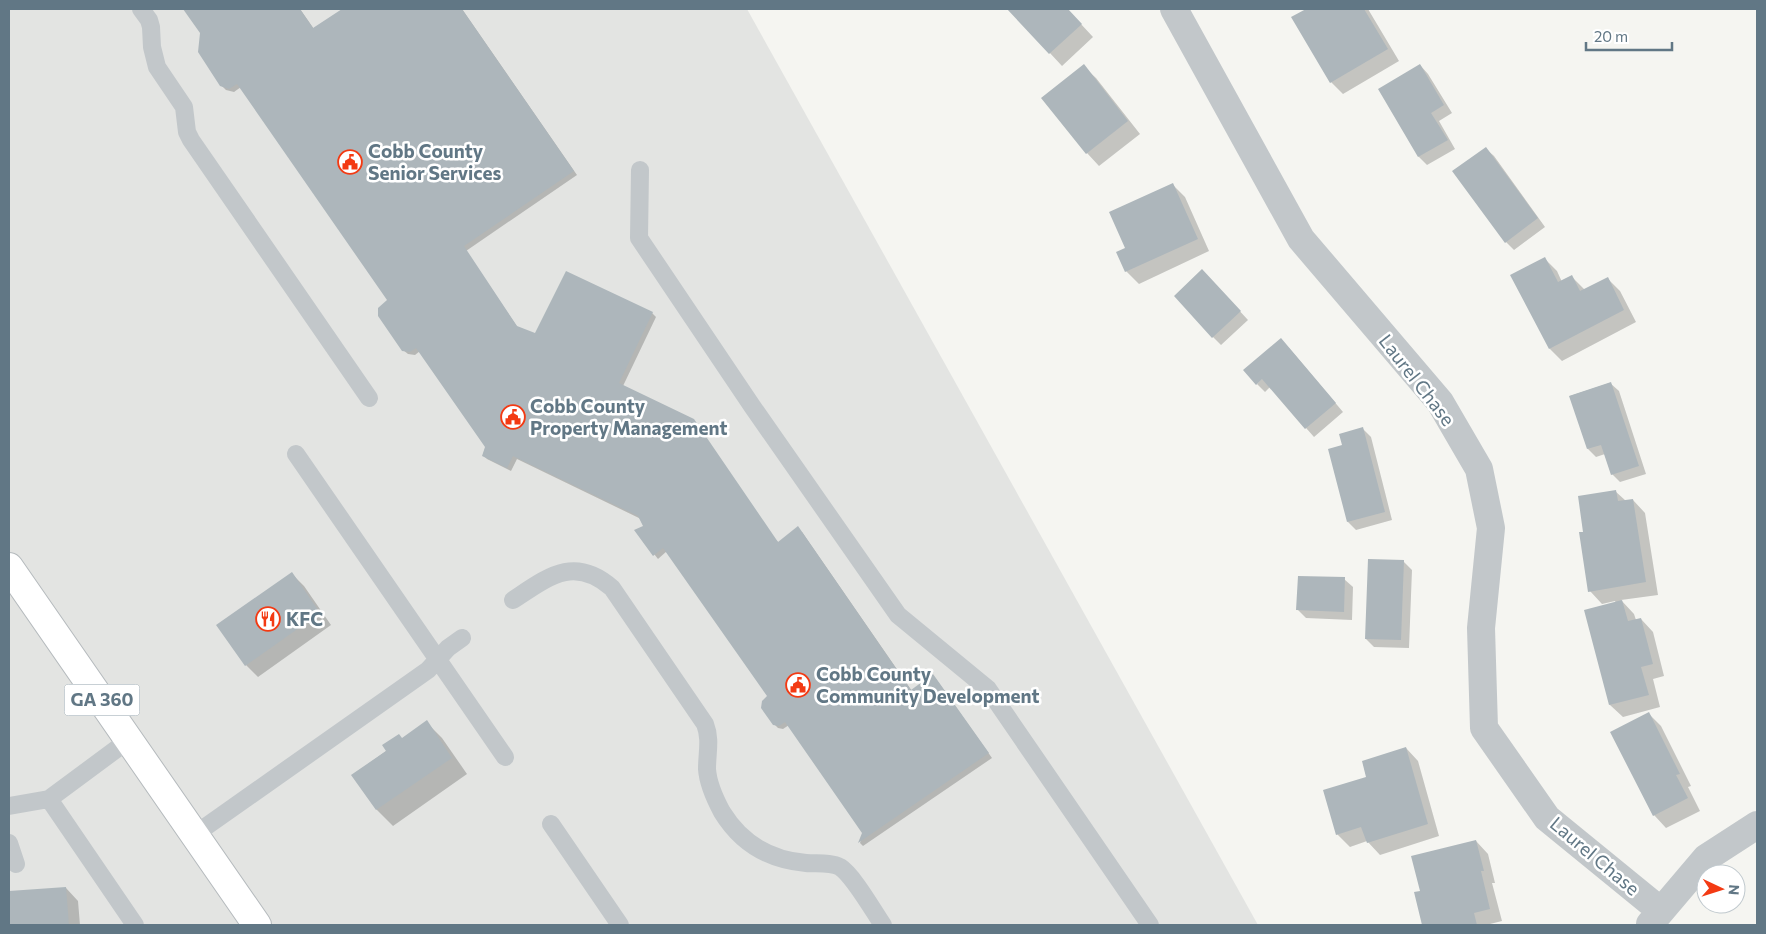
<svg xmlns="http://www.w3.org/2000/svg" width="1766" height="934" viewBox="0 0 1766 934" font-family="Commissioner,sans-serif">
<rect width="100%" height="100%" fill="#f5f5f1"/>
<path fill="#e3e4e2" d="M 9,9 L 747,9 L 1258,925 L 9,925 Z"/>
<path fill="#0003" d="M 184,9 L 300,9 L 314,29 L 345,9 L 462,9 L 577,175 L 466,251 L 518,328 L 536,335 L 652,313 L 656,317 L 623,386 L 779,543 L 802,532 L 912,691 L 936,679 L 992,758 L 863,846 L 860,843 L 863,833 L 789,725 L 783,729 L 778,728 L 774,724 L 769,696 L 667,551 L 658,559 L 636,531 L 645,526 L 641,519 L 517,459 L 511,471 L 487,459 L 483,455 L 486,446 L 420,351 L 415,355 L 408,354 L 403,350 L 388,300 L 241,87 L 234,92 L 226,90 L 221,85 L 201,33 Z
M 1009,9 L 1067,9 L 1093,37 L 1062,66 Z
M 1308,9 L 1368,9 L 1399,61 L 1343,94 L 1331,82 L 1293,18 Z
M 1420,65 L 1428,74 L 1452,113 L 1439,121 L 1455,149 L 1427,165 L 1419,157 L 1380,90 Z
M 1083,66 L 1096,78 L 1140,134 L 1099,166 L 1087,153 L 1042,98 Z
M 1485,148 L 1494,156 L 1545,227 L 1514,250 L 1506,242 Z
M 1173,185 L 1185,197 L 1209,251 L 1139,284 L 1126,271 L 1127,249 Z
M 1545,259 L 1557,271 L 1562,282 L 1572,277 L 1585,290 L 1608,279 L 1620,291 L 1636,322 L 1562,361 L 1550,349 Z
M 1210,279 L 1248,320 L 1221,345 L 1213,337 Z
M 1289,348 L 1343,412 L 1314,437 L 1270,387 L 1265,392 L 1257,384 Z
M 1610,383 L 1619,391 L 1646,474 L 1620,482 L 1612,474 L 1605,454 L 1596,457 L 1588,449 L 1570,396 Z
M 1363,429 L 1371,437 L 1392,520 L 1356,530 L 1348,522 Z
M 1615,491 L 1626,501 L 1633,500 L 1645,513 L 1658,595 L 1621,600 L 1634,614 L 1636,620 L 1641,619 L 1653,632 L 1664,676 L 1653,679 L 1660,707 L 1623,717 L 1610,705 L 1616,603 L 1615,601 L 1602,604 L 1590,591 L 1585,533 Z
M 1403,561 L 1412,570 L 1409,648 L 1374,647 L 1366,639 Z
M 292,574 L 304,586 L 331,625 L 258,677 L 246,665 Z
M 1344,579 L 1353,587 L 1352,620 L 1306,618 L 1298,610 Z
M 1649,714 L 1661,726 L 1691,786 L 1688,787 L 1700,811 L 1666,828 L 1654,815 Z
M 426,722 L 442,738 L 467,774 L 393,826 L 377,810 L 353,775 Z
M 1406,748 L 1418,761 L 1439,836 L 1380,855 L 1367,841 L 1350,847 L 1337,834 L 1368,778 Z
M 1476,841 L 1488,854 L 1495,883 L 1492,883 L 1502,921 L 1486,925 L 1424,925 L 1416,893 L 1421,892 Z
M 66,888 L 78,901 L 80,925 L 9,925 L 9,893 Z"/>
<path fill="#adb6bb" d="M 183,9 L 300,9 L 313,28 L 342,9 L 462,9 L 574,171 L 464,246 L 517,326 L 535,333 L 566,271 L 653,312 L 619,383 L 694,419 L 778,542 L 798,526 L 911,690 L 933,674 L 989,753 L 858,843 L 862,833 L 785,722 L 779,726 L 773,725 L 761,708 L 762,701 L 767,696 L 663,548 L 653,556 L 634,530 L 643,526 L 638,516 L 513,456 L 507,468 L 482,456 L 485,447 L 416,348 L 410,352 L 402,351 L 378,316 L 378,308 L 387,300 L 237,84 L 229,89 L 220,86 L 198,52 L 200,33 Z
M 1007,9 L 1068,9 L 1082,24 L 1049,54 Z
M 1306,9 L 1364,9 L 1388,49 L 1330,83 L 1291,17 Z
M 1084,64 L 1128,121 L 1086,154 L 1041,98 Z
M 1420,64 L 1444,105 L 1431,113 L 1448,140 L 1418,157 L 1378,89 Z
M 1486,147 L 1538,218 L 1505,243 L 1452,171 Z
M 1173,183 L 1198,239 L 1125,272 L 1116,252 L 1125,248 L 1109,212 Z
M 1545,257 L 1558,282 L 1572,275 L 1580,291 L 1608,277 L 1624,310 L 1549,349 L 1510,275 Z
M 1202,269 L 1241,311 L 1212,338 L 1174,296 Z
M 1281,338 L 1336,403 L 1305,429 L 1262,379 L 1256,385 L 1243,370 Z
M 1611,382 L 1639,466 L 1611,475 L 1601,445 L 1587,449 L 1569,396 Z
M 1363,427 L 1385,512 L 1347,522 L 1328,449 L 1342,445 L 1339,434 Z
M 1616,490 L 1618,501 L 1633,499 L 1646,582 L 1588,592 L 1579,532 L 1583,532 L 1578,496 Z
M 1368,559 L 1404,560 L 1401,640 L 1365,639 Z
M 292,572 L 320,613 L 245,666 L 216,625 Z
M 1298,576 L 1345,577 L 1344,612 L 1296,610 Z
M 1622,600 L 1628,621 L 1641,618 L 1653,664 L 1641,667 L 1649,695 L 1609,705 L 1584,610 Z
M 1649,712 L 1680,774 L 1676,775 L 1688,798 L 1653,816 L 1610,732 Z
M 427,720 L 452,758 L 376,810 L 351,775 L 386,751 L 382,745 L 399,734 L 402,738 Z
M 1406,747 L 1428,824 L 1367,843 L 1361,827 L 1336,835 L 1323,790 L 1366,777 L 1362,761 Z
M 1476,840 L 1484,871 L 1481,871 L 1490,909 L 1474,913 L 1477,925 L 1422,925 L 1414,892 L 1420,891 L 1411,856 Z
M 66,887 L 69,925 L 9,925 L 9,891 Z"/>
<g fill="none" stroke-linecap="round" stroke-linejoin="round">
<g stroke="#b5babd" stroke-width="30">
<path id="primary" d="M 9,567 L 257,925"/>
</g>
<path stroke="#c2c7ca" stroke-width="18" d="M 141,9 L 149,20 L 151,27 L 152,47 L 157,67 L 184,107 L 187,132 L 191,140 L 369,398
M 640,170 L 639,238 L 752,406 L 898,615 L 988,689 L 1150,925
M 296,454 L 505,757
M 513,600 C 548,577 574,555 612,588 L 705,724 C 711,739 707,753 707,769 C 708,784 715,799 722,812 C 741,843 770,860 806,863 C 816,864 831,862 840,867 C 853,875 874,912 883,925
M 49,799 L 135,925
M 9,806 L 49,799 L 130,739
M 551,824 L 620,925
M 194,835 L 428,670 L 448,648 L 462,638
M 9,843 L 16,864"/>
<path stroke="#c2c7ca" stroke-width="28" d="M 1174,9 L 1301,239 L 1440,402 L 1479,469 L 1491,528 L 1481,628 L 1484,728 L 1547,818 L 1661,911
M 1650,924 L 1706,858 L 1757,825"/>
<use href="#primary" stroke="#fff" stroke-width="28"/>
</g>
<defs>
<g id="civic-ring" transform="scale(1.25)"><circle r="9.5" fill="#fff" stroke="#f33a13" stroke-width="1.5"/><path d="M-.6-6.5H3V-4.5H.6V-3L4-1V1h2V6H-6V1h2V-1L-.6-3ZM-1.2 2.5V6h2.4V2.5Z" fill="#f33a13"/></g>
<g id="restaurant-ring" transform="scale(1.25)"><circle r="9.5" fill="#fff" stroke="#f33a13" stroke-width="1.5"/><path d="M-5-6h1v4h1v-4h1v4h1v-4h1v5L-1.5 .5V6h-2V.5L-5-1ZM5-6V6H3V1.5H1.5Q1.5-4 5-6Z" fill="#f33a13"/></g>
</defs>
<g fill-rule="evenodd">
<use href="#civic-ring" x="350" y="162"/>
<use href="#civic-ring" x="513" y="417"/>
<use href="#restaurant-ring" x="268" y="619"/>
<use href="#civic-ring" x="798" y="685"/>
</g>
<g text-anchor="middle" stroke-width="5" stroke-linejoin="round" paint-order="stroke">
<rect fill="#fff" stroke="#90a0aa" stroke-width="1" x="64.5" y="684.5" width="75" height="31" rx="4"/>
<g font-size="18" font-weight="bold" fill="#617785">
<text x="102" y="706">GA 360</text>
</g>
<g font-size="19" font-weight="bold" fill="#617785" stroke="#fff" text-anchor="start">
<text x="368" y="158">Cobb County<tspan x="368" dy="22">Senior Services</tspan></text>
<text x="530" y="413">Cobb County<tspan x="530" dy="22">Property Management</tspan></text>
<text x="286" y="626">KFC</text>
<text x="816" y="681">Cobb County<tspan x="816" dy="22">Community Development</tspan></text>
</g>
<g font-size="19" fill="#617785" stroke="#fff">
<text transform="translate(1417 380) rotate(52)" y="7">Laurel Chase</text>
<text transform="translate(1595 856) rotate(40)" y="7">Laurel Chase</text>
</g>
</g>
<rect width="1766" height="934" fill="none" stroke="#617785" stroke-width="20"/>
<g transform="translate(1721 889) rotate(94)"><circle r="24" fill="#ffffff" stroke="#c0c9ce"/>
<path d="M0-4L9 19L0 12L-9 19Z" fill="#f33a13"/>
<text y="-8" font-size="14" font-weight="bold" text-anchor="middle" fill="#617785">N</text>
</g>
<path d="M1586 42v8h86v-8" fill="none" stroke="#617785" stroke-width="2.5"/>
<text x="1594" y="42" font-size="15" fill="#617785" stroke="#ffffff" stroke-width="4" paint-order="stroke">20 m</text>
</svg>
